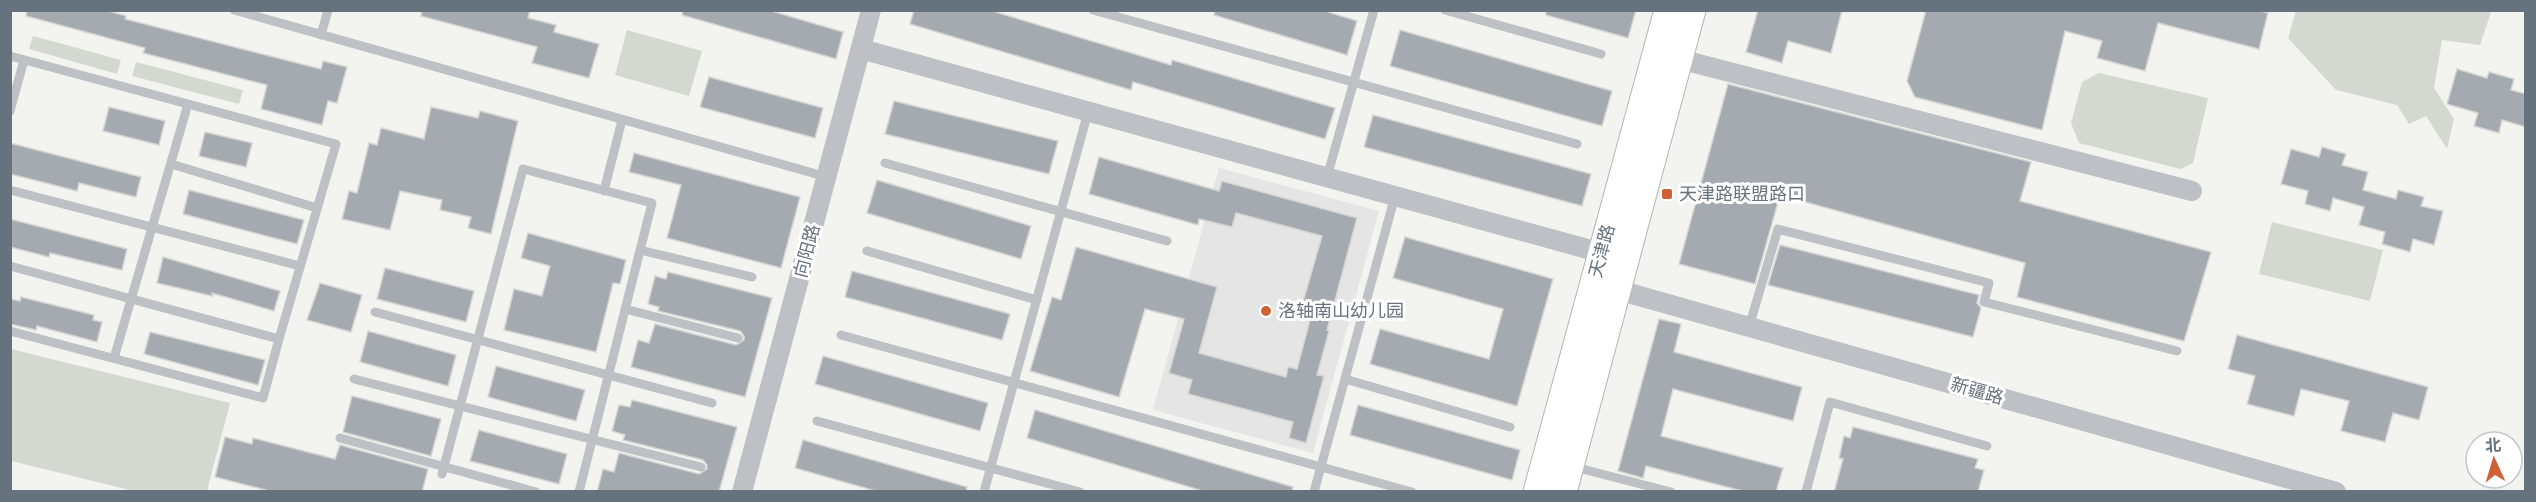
<svg xmlns="http://www.w3.org/2000/svg" width="2536" height="502" viewBox="0 0 2536 502" font-family="Poppins,'Noto Sans SC',sans-serif">
<rect width="100%" height="100%" fill="#f3f4f0"/>
<path fill="#e4e5e4" d="M 1219,168 L 1379,211 L 1313,453 L 1153,410 Z"/>
<path fill="#d3d8d0" d="M 2296,11 L 2495,11 L 2491,12 L 2480,45 L 2442,40 L 2434,88 L 2454,119 L 2447,149 L 2426,116 L 2409,124 L 2397,105 L 2336,90 L 2288,38 Z
M 627,30 L 702,51 L 689,96 L 615,75 Z
M 33,36 L 121,60 L 117,74 L 29,49 Z
M 136,62 L 243,90 L 239,104 L 132,76 Z
M 2099,73 L 2208,98 L 2193,163 L 2181,169 L 2079,143 L 2071,123 L 2082,82 Z
M 2272,222 L 2383,250 L 2370,301 L 2259,274 Z
M 11,349 L 230,403 L 207,491 L 134,491 L 11,461 Z"/>
<path fill="#a4aab0" stroke="#d5d5d3" stroke-width="1.5" d="M 27,10 L 105,10 L 126,16 L 125,19 L 321,69 L 323,61 L 347,67 L 337,103 L 328,101 L 322,125 L 261,109 L 267,85 L 143,53 L 145,48 L 26,16 Z
M 422,10 L 530,10 L 528,18 L 556,25 L 554,32 L 599,44 L 589,78 L 532,63 L 537,47 L 421,16 Z
M 683,10 L 768,10 L 843,32 L 836,59 L 682,15 Z
M 914,10 L 989,10 L 1171,65 L 1172,60 L 1335,108 L 1325,139 L 1133,82 L 1131,90 L 910,24 Z
M 1215,10 L 1322,10 L 1357,21 L 1347,55 L 1214,15 Z
M 1546,10 L 1636,10 L 1628,38 L 1546,15 Z
M 1758,10 L 1842,10 L 1831,53 L 1788,41 L 1782,63 L 1746,52 Z
M 1926,10 L 2256,10 L 2268,13 L 2259,49 L 2158,23 L 2145,71 L 2097,58 L 2102,41 L 2065,31 L 2042,130 L 1915,97 L 1907,81 Z
M 1400,30 L 1612,91 L 1602,126 L 1390,66 Z
M 2457,69 L 2487,78 L 2489,72 L 2514,79 L 2511,90 L 2526,94 L 2526,127 L 2502,120 L 2499,133 L 2474,126 L 2478,113 L 2447,104 Z
M 709,77 L 823,108 L 815,138 L 700,107 Z
M 1728,84 L 2031,162 L 2020,201 L 2211,252 L 2184,341 L 2017,297 L 2025,263 L 1780,195 L 1755,284 L 1679,264 Z
M 894,101 L 1058,141 L 1049,174 L 885,134 Z
M 109,107 L 165,121 L 159,145 L 103,131 Z
M 431,107 L 478,118 L 480,111 L 518,121 L 491,234 L 468,228 L 471,217 L 440,210 L 442,200 L 400,191 L 390,230 L 342,219 L 349,191 L 357,193 L 369,143 L 377,145 L 381,128 L 424,139 Z
M 1373,115 L 1591,174 L 1582,206 L 1364,147 Z
M 205,132 L 252,143 L 246,167 L 199,156 Z
M 10,143 L 141,177 L 136,197 L 79,183 L 77,191 L 10,174 Z
M 2322,147 L 2346,154 L 2342,165 L 2368,172 L 2363,190 L 2396,199 L 2398,190 L 2424,197 L 2421,206 L 2443,211 L 2434,245 L 2413,239 L 2410,252 L 2382,244 L 2385,232 L 2359,225 L 2364,207 L 2333,198 L 2330,211 L 2305,204 L 2308,191 L 2281,184 L 2291,149 L 2319,157 Z
M 634,153 L 800,197 L 781,268 L 667,238 L 681,185 L 629,172 Z
M 1099,157 L 1219,191 L 1222,181 L 1357,218 L 1327,330 L 1329,331 L 1317,375 L 1324,376 L 1306,443 L 1289,438 L 1293,422 L 1188,394 L 1192,380 L 1169,373 L 1184,319 L 1145,309 L 1119,397 L 1030,371 L 1052,297 L 1061,300 L 1076,247 L 1217,287 L 1199,353 L 1286,377 L 1288,367 L 1297,369 L 1314,305 L 1303,302 L 1322,236 L 1236,213 L 1232,227 L 1199,219 L 1198,225 L 1089,194 Z
M 877,180 L 1031,226 L 1021,259 L 867,213 Z
M 189,190 L 304,220 L 297,244 L 183,214 Z
M 10,219 L 127,249 L 122,270 L 50,253 L 49,257 L 10,247 Z
M 528,233 L 626,260 L 620,284 L 613,283 L 596,352 L 504,330 L 514,289 L 542,296 L 550,266 L 521,258 Z
M 1405,237 L 1553,279 L 1517,406 L 1370,364 L 1380,329 L 1489,359 L 1503,309 L 1393,278 Z
M 1780,245 L 1979,295 L 1977,303 L 1981,308 L 1973,337 L 1768,285 Z
M 163,257 L 280,291 L 274,311 L 212,293 L 212,296 L 157,283 Z
M 385,268 L 474,291 L 466,322 L 377,299 Z
M 852,271 L 1010,314 L 1002,340 L 845,297 Z
M 668,272 L 772,298 L 745,397 L 631,367 L 638,340 L 649,343 L 655,324 L 736,345 L 744,340 L 744,336 L 740,331 L 658,311 L 659,307 L 648,304 L 655,276 L 666,279 Z
M 320,283 L 362,295 L 351,332 L 307,320 Z
M 21,297 L 94,315 L 93,320 L 102,322 L 97,342 L 37,326 L 36,330 L 10,324 L 10,299 L 20,301 Z
M 1659,319 L 1681,324 L 1674,352 L 1802,387 L 1793,421 L 1673,389 L 1661,436 L 1783,468 L 1776,492 L 1746,492 L 1646,466 L 1643,478 L 1618,471 Z
M 368,331 L 456,355 L 448,386 L 360,362 Z
M 150,332 L 265,360 L 258,385 L 144,354 Z
M 2237,335 L 2428,387 L 2419,420 L 2393,413 L 2385,442 L 2341,431 L 2349,401 L 2301,389 L 2294,416 L 2247,404 L 2255,376 L 2228,369 Z
M 823,356 L 988,403 L 980,431 L 815,384 Z
M 496,366 L 585,390 L 576,421 L 488,397 Z
M 352,396 L 441,419 L 431,456 L 343,432 Z
M 632,400 L 737,427 L 719,492 L 597,492 L 603,469 L 614,472 L 619,453 L 699,474 L 707,469 L 707,465 L 703,460 L 623,440 L 625,435 L 612,431 L 619,405 L 630,407 Z
M 1358,405 L 1520,450 L 1512,480 L 1350,435 Z
M 1035,410 L 1293,487 L 1292,492 L 1206,492 L 1027,438 Z
M 1853,427 L 1978,459 L 1975,468 L 1984,470 L 1978,492 L 1834,492 L 1843,459 L 1839,458 L 1844,436 L 1850,438 Z
M 479,430 L 567,454 L 559,484 L 470,461 Z
M 225,437 L 252,444 L 253,438 L 335,459 L 340,445 L 428,469 L 422,492 L 273,492 L 215,477 Z
M 803,440 L 967,487 L 966,492 L 879,492 L 795,468 Z"/>
<g fill="none" stroke-linecap="round" stroke-linejoin="round">
<g stroke="#b0b4b8" stroke-width="29">
<path id="secondary" d="M 1537,492 L 1668,10
M 1563,492 L 1692,10"/>
</g>
<path stroke="#bdc0c4" stroke-width="9" d="M 234,10 L 827,177
M 1093,10 L 1577,144
M 1445,10 L 1601,54
M 321,35 L 328,10
M 10,56 L 336,144 L 279,339 L 10,266
M 10,111 L 24,60
M 885,163 L 1167,241
M 171,164 L 317,208
M 1327,177 L 1374,10
M 10,190 L 300,266
M 604,191 L 622,120
M 640,250 L 752,277
M 867,251 L 1037,300
M 625,309 L 738,338
M 375,312 L 712,403
M 1749,327 L 1778,229 L 1989,283 L 1984,302 L 2177,351
M 10,331 L 263,398 L 279,339
M 841,335 L 1412,492
M 114,358 L 188,104
M 354,379 L 701,467
M 1345,379 L 1510,427
M 817,421 L 1080,492
M 340,438 L 536,492
M 1571,466 L 1671,492
M 442,474 L 523,169 L 652,203 L 579,492
M 984,492 L 1088,112
M 1314,492 L 1395,196
M 1806,492 L 1830,402 L 1987,446"/>
<path stroke="#bdc0c4" stroke-width="20" d="M 861,49 L 1613,256
M 1679,59 L 2192,191
M 1618,290 L 2336,492
M 742,492 L 871,10"/>
<use href="#secondary" stroke="#fff" stroke-width="27"/>
</g>
<g fill="#ce6236" stroke="#fff" stroke-width="2">
<rect x="1661" y="188" width="12" height="12" rx="3"/>
<circle cx="1266" cy="311" r="6"/>
</g>
<g text-anchor="middle" stroke-width="6" stroke-linejoin="round" paint-order="stroke">
<g font-size="18" fill="#66727e" stroke="#fff" text-anchor="start">
<text x="1679" y="200">天津路联盟路口</text>
<text x="1278" y="317">洛轴南山幼儿园</text>
</g>
<g font-size="18" fill="#66727e" stroke="#fff">
<text transform="translate(807 251) rotate(-75)" y="6">向阳路</text>
<text transform="translate(1602 251) rotate(-75)" y="6">天津路</text>
<text transform="translate(1977 391) rotate(16)" y="6">新疆路</text>
</g>
</g>
<rect width="2536" height="502" fill="none" stroke="#66727e" stroke-width="24"/>
<g transform="translate(2494 460) rotate(356)"><circle r="28" fill="#ffffff" stroke="#c2c7cb" stroke-width="1.5"/>
<path d="M0-4.5L10 22L0 15L-10 22Z" fill="#ce6236"/>
<text y="-9" font-size="16" font-weight="bold" text-anchor="middle" fill="#66727e">北</text>
</g>
</svg>
